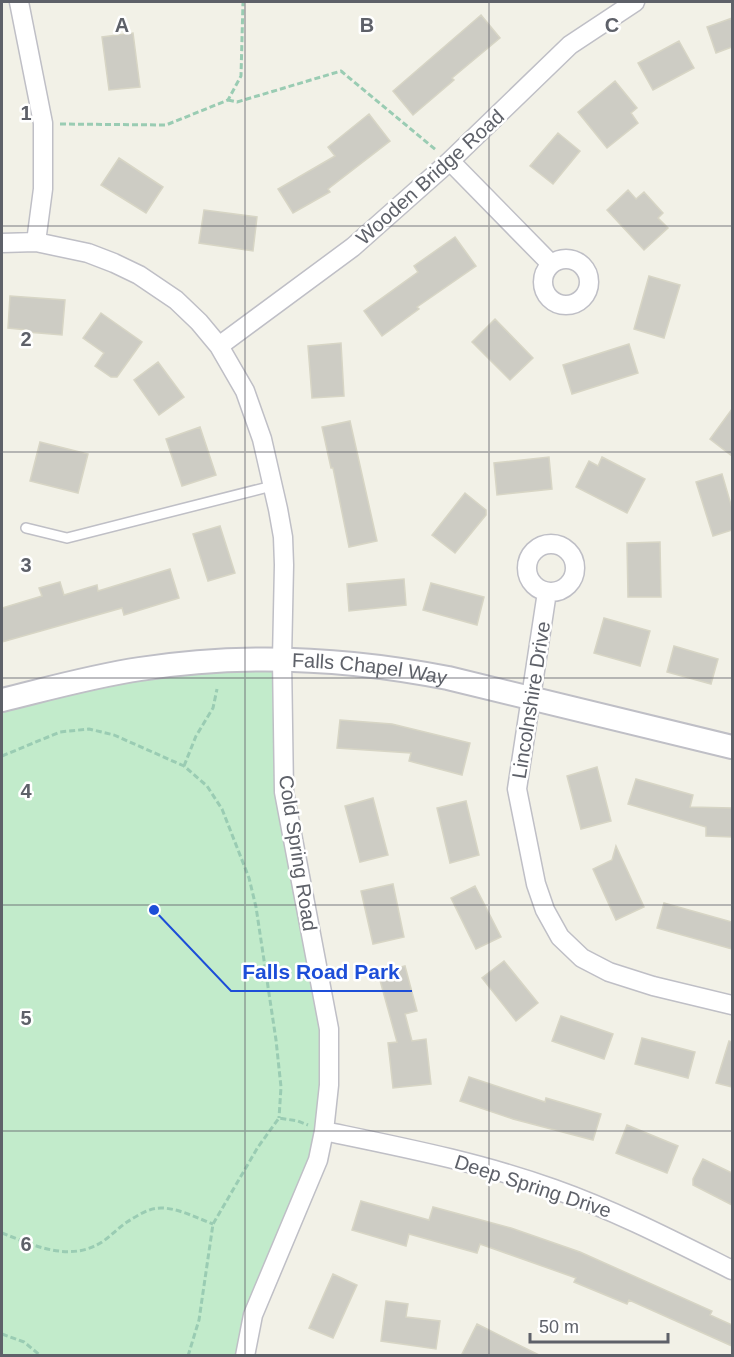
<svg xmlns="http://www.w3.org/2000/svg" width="734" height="1357" viewBox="0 0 734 1357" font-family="Arial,sans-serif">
<rect width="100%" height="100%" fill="#f2f1e7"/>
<path fill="#c2ebcb" d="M 282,659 L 284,792 L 329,1029 L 324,1131 L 245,1355 L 2,1355 L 2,700 Z"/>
<path fill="#cdccc4" stroke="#d7d5c5" stroke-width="1.5" d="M 481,15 L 500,38 L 452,78 L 454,80 L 413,115 L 393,91 Z
M 732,18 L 732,47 L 716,53 L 707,27 Z
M 133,33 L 140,87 L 109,90 L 102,37 Z
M 679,41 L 694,68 L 653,90 L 638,63 Z
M 615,81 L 637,108 L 631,113 L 638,123 L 607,148 L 578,112 Z
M 369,114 L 390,141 L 328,189 L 330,192 L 293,213 L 278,189 L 335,156 L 328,147 Z
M 558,133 L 580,151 L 553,184 L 530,166 Z
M 119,158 L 163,187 L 146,213 L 101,185 Z
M 628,190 L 636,199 L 644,192 L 663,213 L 658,218 L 668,228 L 644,250 L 607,210 Z
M 204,210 L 257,217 L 253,251 L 199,243 Z
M 455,237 L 476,266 L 417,307 L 419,309 L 382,336 L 364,311 L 418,272 L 414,266 Z
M 649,276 L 680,285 L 664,338 L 634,329 Z
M 10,296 L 65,300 L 62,335 L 27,332 L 27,330 L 8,328 Z
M 101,313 L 142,342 L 117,377 L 111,377 L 95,366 L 104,353 L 83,338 Z
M 495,319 L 533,358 L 510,380 L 472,342 Z
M 341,343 L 344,396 L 312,398 L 308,346 Z
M 629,344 L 638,373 L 572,394 L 563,365 Z
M 158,362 L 184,397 L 159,415 L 134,380 Z
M 732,409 L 732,456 L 710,439 Z
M 350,421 L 377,541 L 349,547 L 333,468 L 331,468 L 322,427 Z
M 200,427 L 216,475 L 182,486 L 166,439 Z
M 40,442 L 88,454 L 78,493 L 30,481 Z
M 549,457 L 552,489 L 497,495 L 494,463 Z
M 602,457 L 645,479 L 627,513 L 576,487 L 589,461 L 598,466 Z
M 722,474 L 732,508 L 732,530 L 713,536 L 696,482 Z
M 465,493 L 486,510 L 486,515 L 455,553 L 432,535 Z
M 220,526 L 235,573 L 208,581 L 193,534 Z
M 660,542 L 661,597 L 628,597 L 627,543 Z
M 170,569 L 179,598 L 124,615 L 122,608 L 2,642 L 2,608 L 42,596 L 39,588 L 60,582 L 64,595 L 97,585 L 98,591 Z
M 404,579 L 406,605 L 349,611 L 347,584 Z
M 431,583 L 484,597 L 477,625 L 423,610 Z
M 604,618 L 650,631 L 640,666 L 594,653 Z
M 674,646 L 718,659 L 711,684 L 667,672 Z
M 340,720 L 392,724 L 470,743 L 462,775 L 409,761 L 411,753 L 337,748 Z
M 597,767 L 611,821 L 581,829 L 567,776 Z
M 636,779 L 693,795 L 690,807 L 732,808 L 732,837 L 706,836 L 706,827 L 628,804 Z
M 373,798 L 388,855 L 360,862 L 345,806 Z
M 466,801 L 479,855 L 450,863 L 437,808 Z
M 616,846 L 644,907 L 616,920 L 593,869 L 612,860 Z
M 393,884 L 404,937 L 373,944 L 361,891 Z
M 475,886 L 501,937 L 476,949 L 451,898 Z
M 664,903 L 732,922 L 732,949 L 657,928 Z
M 504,961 L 538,1003 L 516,1021 L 482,978 Z
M 405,966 L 417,1011 L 405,1014 L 412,1041 L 426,1039 L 431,1084 L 393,1088 L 388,1043 L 397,1042 L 378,973 Z
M 561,1016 L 613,1034 L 604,1059 L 552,1041 Z
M 642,1038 L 695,1052 L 688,1078 L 635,1064 Z
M 729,1041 L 732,1042 L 732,1087 L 716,1083 Z
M 469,1077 L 545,1102 L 546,1098 L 601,1114 L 593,1140 L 513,1119 L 460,1101 Z
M 627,1125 L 678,1146 L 667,1173 L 616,1153 Z
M 703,1159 L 732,1173 L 732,1205 L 693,1185 L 693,1179 Z
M 361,1201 L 429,1220 L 433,1207 L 511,1228 L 580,1252 L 712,1311 L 710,1315 L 732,1325 L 732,1346 L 629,1300 L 627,1304 L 574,1282 L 576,1278 L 480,1244 L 477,1253 L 409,1234 L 406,1246 L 352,1230 Z
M 333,1274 L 357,1285 L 333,1338 L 309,1328 Z
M 386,1301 L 408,1304 L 406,1317 L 440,1321 L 436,1349 L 381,1341 Z
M 477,1324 L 541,1356 L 461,1356 Z"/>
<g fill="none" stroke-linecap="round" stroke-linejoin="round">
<g stroke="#bfbfc6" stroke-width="12">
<path id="service" d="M 26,528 L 67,538 L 272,486"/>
</g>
<g stroke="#bfbfc6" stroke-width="21">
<path id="minor" d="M 19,2 L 43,123 L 43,189 L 36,242
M 450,161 L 551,264
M 2,243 L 36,242 L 88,253 L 114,263 L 139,275 L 176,300 L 199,322 L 219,346 L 245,391 L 262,439 L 278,509 L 283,537 L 284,565 L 282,659 L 284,792 L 329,1029 L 329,1085 L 324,1131 L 318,1160 L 253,1315 L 245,1356
M543 282a23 23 0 1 1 46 0a23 23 0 1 1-46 0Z
M 219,346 L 353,247 L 450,161 L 570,45 L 635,2
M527 568a24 24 0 1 1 48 0a24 24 0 1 1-48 0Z
M 547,592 L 517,789 L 536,884 L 545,910 L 560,937 L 582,958 L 609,972 L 653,986 L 732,1005
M 324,1131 C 401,1147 479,1162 554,1189 C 616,1211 674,1241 732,1270"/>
</g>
<g stroke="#bfbfc6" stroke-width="26">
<g id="tertiary">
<path id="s1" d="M 2,700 C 47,689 93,676 140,669 C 242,653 347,658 448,678 L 732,747"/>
</g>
</g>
<path stroke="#9accb3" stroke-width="3" stroke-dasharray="6 3" stroke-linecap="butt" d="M 228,100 L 237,102 L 341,71 L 436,150
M 60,124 L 166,125 L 228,100 L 241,76 L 243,2
M 2,756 L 60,732 L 89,729 L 114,735 L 184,766 L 207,786 L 222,809 L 249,878 L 256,907 L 276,1040 L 281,1087 L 279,1118
M 184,766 L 196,736 L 213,708 L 217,689
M 2,1233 C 33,1245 69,1263 102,1242 C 111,1236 118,1228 127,1222 C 137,1216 148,1208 161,1208 C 178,1208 197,1218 213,1224
M 2,1334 L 24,1342 L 41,1356
M 188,1356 L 199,1320 L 213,1224 L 258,1147 L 279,1118 L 298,1121 L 308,1125"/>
<use href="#service" stroke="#fff" stroke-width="9"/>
<use href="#minor" stroke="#fff" stroke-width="18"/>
<use href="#tertiary" stroke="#fff" stroke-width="22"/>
</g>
<path fill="none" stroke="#5e6169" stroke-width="1.5" stroke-opacity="0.55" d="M 245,2 L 245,1356M 489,2 L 489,1356M 2,226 L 732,226M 2,452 L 732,452M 2,678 L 732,678M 2,905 L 732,905M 2,1131 L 732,1131"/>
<g text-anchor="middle" stroke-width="5" stroke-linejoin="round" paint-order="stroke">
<g font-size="20" fill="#5e6169" stroke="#fff">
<text transform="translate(430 177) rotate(-42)" y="7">Wooden Bridge Road</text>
<text dy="7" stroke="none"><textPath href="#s1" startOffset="372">Falls Chapel Way</textPath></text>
<text transform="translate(531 700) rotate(-81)" y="7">Lincolnshire Drive</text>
<text transform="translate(298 853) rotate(81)" y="7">Cold Spring Road</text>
<text transform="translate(533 1186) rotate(18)" y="7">Deep Spring Drive</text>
</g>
</g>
<g font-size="20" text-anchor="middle" font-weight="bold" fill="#5e6169" stroke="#fff" stroke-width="5" stroke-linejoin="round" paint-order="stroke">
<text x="122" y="32">A</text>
<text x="367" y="32">B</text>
<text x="612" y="32">C</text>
<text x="26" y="120">1</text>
<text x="26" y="346">2</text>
<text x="26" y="572">3</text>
<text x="26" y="798">4</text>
<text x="26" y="1025">5</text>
<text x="26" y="1251">6</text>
</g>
<path fill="none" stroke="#1d4ed8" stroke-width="2" d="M154 910L231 991H412"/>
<circle fill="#1d4ed8" stroke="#fff" stroke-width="2" cx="154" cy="910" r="6"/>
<g font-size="21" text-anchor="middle" font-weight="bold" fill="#1d4ed8" stroke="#fff" stroke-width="5" stroke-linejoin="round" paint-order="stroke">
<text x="321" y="979">Falls Road Park</text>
</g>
<rect width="734" height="1357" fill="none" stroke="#5e6169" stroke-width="6"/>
<path d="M530 1333v9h138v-9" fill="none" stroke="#5e6169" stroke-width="3"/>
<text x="539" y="1333" font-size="18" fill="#5e6169" stroke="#ffffff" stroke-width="4.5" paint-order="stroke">50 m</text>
</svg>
